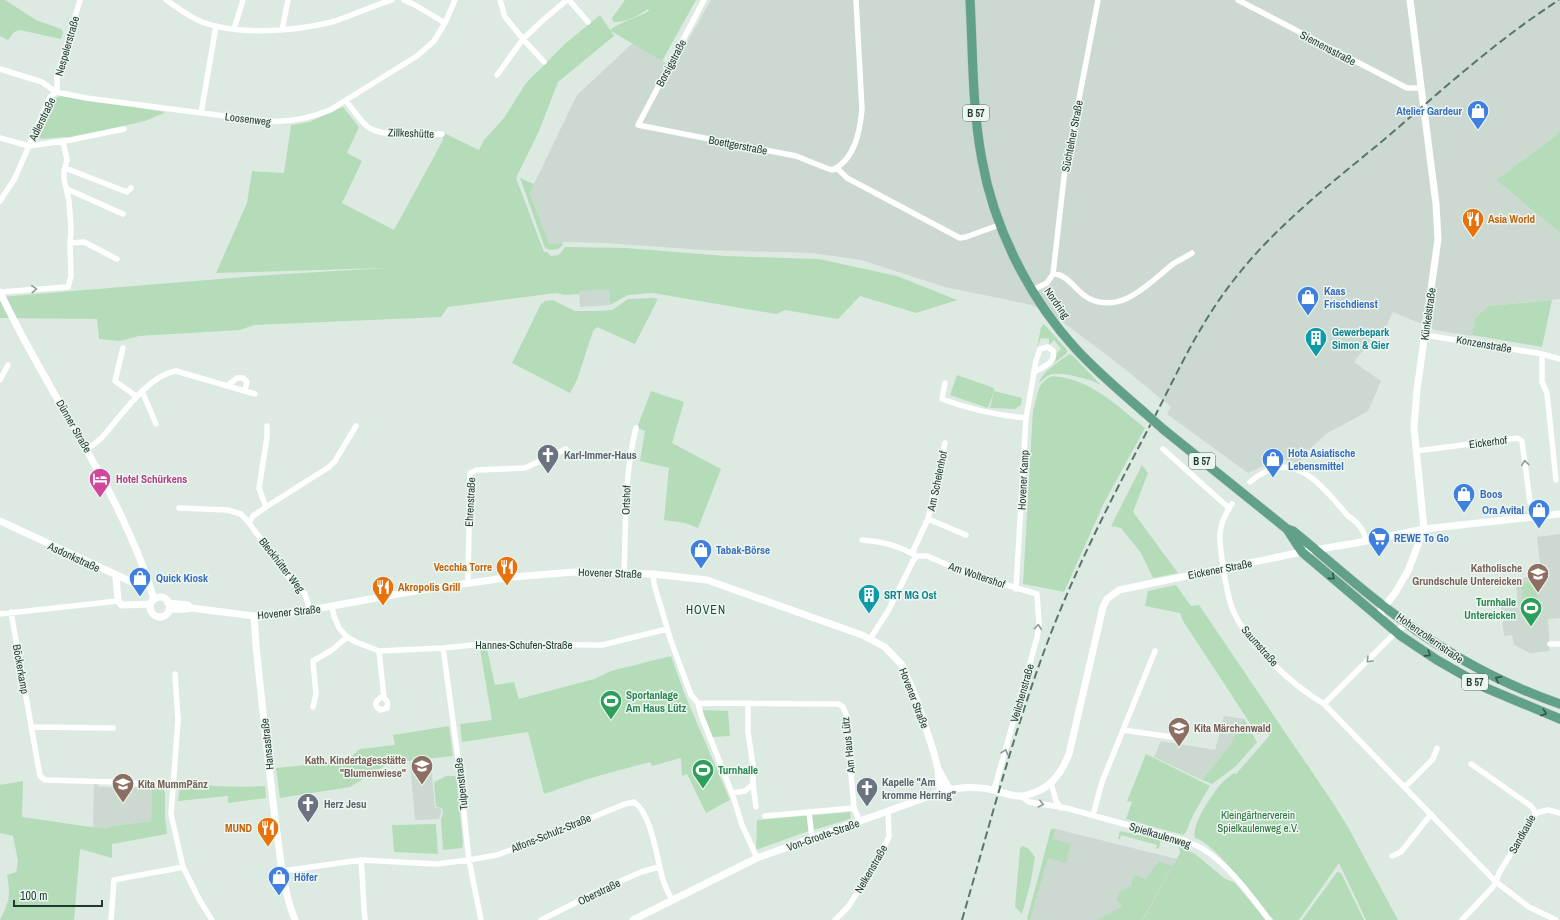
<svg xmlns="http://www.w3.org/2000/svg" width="1560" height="920" viewBox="0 0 1560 920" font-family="'Archivo Narrow',sans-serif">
<rect width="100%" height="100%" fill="#ddeae2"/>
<path fill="#cbd9d1" d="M 711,0 L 1560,0 L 1560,130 L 1554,137 L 1496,180 L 1560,233 L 1560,299 L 1488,306 L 1475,318 L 1472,336 L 1436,330 L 1393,312 L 1384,331 L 1374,336 L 1354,362 L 1381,381 L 1368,411 L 1326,434 L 1303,455 L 1301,464 L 1285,460 L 1271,462 L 1248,473 L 1167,414 L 1171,407 L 1116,362 L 1060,320 L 1032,305 L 945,287 L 861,260 L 812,253 L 705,250 L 605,243 L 562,242 L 560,244 L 549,245 L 530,192 L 577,95 L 633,43 L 673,67 Z
M 609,290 L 610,305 L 580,307 L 579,291 Z
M 1560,534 L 1560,618 L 1548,619 L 1550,651 L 1530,653 L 1514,645 L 1512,635 L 1504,636 L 1501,607 L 1518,608 L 1516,581 L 1541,572 L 1537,537 Z
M 1224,716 L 1244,719 L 1230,745 L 1202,780 L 1154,757 L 1161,741 L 1215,750 Z
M 425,762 L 431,763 L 435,808 L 441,808 L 441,814 L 439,819 L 415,820 L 410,763 Z
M 94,784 L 97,784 L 99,787 L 152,788 L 151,821 L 112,826 L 105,830 L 93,828 Z
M 1052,828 L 1177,859 L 1143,920 L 1028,920 Z"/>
<path fill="#b5dcb9" d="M 0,0 L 5,0 L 36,20 L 61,29 L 63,32 L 61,39 L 20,30 L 14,32 L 8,40 L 0,36 Z
M 625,0 L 696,0 L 662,61 L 611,31 L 614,36 L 558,82 L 539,131 L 516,178 L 544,252 L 547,252 L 551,256 L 559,255 L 565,247 L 626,248 L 725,256 L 819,259 L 897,276 L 957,300 L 916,313 L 860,296 L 838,319 L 785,310 L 776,314 L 653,293 L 628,295 L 610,305 L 609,290 L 579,291 L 579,294 L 565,295 L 556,293 L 448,307 L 441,317 L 254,325 L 240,330 L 139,336 L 120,341 L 99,339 L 97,319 L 0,318 L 0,297 L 269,275 L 385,268 L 216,273 L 247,203 L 252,171 L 284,173 L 291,125 L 309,122 L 343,107 L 359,127 L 347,153 L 362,161 L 342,203 L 394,230 L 443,140 L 442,132 L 479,150 L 484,140 L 504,118 L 526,83 L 566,43 L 600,15 L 610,30 C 621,21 637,18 649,11 L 648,9 C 639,15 626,23 613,22 L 612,18 Z
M 62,96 L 165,112 L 162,114 L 145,121 L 70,138 L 64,137 L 42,139 L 39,138 L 57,97 Z
M 1560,130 L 1560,233 L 1496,180 L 1554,137 Z
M 520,178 L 534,184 L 530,193 L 549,244 L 560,244 L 562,242 L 563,245 L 558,249 L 551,250 L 545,248 Z
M 653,298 L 658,299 L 635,344 L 597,327 L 593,331 L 577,380 L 570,393 L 512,363 L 541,304 L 545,301 L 553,300 L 575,311 L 596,311 L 612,310 L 628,299 Z
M 1552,300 L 1542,347 L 1472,335 L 1475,318 L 1488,306 Z
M 1044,324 L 1067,350 L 1067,353 L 1054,363 L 1057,353 L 1061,349 L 1054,340 L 1049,345 L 1049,339 L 1041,338 L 1037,348 L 1041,327 Z
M 1070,354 L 1073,356 L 1101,385 C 1091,379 1063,372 1052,374 C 1047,375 1043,380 1039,383 C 1041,373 1061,359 1070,354 Z
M 957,375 L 994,388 L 994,391 L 1022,398 L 1021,405 L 1015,409 L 990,408 L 994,391 L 988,408 L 950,395 Z
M 1052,376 C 1090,378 1117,406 1145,428 L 1104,503 L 1064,592 L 1023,584 L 1033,410 C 1039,395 1035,384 1052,376 Z
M 651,391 L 684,402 L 672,443 L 721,469 L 698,528 L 685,523 L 664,520 L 669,468 L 640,461 L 645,431 L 637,428 Z
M 1142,465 L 1148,473 L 1133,512 L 1178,573 L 1153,578 L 1141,553 L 1121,528 L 1111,526 Z
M 1534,582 L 1534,585 L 1536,584 L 1538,607 L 1536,606 L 1523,607 L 1521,583 Z
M 1176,585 L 1191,606 L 1199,605 L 1331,800 L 1348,827 L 1398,920 L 1366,920 L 1339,863 L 1299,920 L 1274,920 C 1260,904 1213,841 1195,838 C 1191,825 1211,796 1220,785 C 1224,780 1229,777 1234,773 L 1236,774 L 1270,735 L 1266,732 L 1257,734 L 1183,621 L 1180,613 L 1145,606 L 1148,591 Z
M 480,649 L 487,649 L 495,685 L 514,682 L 519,699 L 594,679 L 611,671 L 671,656 L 685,695 L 730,800 L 706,813 L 687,774 L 682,776 L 681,758 L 652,766 L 650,762 L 594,777 L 544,794 L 527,728 L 528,732 L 462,742 L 460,724 L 492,720 Z
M 701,710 L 728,711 L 730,736 L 712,737 Z
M 1244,719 L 1257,742 L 1236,766 L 1212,784 L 1202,780 L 1230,745 Z
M 449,726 L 453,756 L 389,763 L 350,787 L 280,798 L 276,768 L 346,761 L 360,749 L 395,745 L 393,735 Z
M 1146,754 L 1210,786 L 1193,815 L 1186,832 L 1183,835 L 1126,819 L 1132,802 L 1127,801 Z
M 446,776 L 456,776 L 463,842 L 462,848 L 443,850 L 441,820 L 443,813 L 442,808 L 436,807 L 434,782 Z
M 23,781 L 22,817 L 105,829 L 112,826 L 151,821 L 152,788 L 162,788 L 165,792 L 165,816 L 167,834 L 112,844 L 112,858 L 80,849 L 74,920 L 0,920 C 9,901 11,897 7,875 L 16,872 L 18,861 L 13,836 L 0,833 L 0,783 L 1,785 Z
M 180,785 C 208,785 236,788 265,786 L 266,798 L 228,803 L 228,796 L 178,801 Z
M 850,812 L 851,818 L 847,820 L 803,833 L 756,850 L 757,820 Z
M 436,824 L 438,854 L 394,852 L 392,825 Z
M 1051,829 L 1055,830 L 1053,839 L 1071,844 L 1066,863 L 1048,858 L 1030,920 L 1027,919 Z
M 1120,831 L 1161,840 L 1159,848 L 1156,849 L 1157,845 L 1121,835 L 1120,839 L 1118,839 Z
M 1023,846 L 1029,849 L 1035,857 L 1030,885 L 1022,914 L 1015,907 L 1020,848 Z
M 1179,847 L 1195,854 L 1224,878 L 1235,883 L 1266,920 L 1143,920 L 1180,853 Z
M 1159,861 L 1172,866 L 1142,920 L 1097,920 L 1121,907 L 1122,904 L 1117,901 C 1118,890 1122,890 1131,886 L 1134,875 L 1146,879 Z
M 1337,872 L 1341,873 L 1364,920 L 1302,920 Z"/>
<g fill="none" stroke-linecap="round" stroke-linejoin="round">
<g stroke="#bcc4c0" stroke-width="10">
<path id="primary" d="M 970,0 C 973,53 972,107 982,160 C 994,228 1029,298 1076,349 C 1097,372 1121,392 1145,413
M 1163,429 L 1287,529 L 1293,531 L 1304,540 C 1335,566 1365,593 1398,617 C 1447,654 1502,684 1560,704
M 1287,529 L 1302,552 L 1401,636 L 1437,660 L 1486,688 L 1560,719"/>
</g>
<path stroke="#fff" stroke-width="5.5" d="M 166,0 C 178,8 189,17 202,22 C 239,36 295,31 332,22 C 352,16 371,6 392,0
M 404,0 L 415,5 L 445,23
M 500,0 L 505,17 L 523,39 L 543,20 L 567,0
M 569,0 L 588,22
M 704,0 L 638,125 L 796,156 L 826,168 L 832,170 C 855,160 860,131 862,109 L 856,0
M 1238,0 L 1407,88 L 1420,88
M 234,29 L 243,0
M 282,30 L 288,0
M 0,69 L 42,82 L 56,92 L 86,98 L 264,121 C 288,123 308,119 330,110 L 417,56 L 434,41 L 445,23 L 455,0
M 497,75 L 523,39 L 544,62
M 56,92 L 57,89 L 57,77 L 80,0
M 346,101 C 353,109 359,120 368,127 C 381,137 425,135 442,134
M 201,113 L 216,26
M 0,138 L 29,146 L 70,140 L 124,129
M 65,168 L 127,192 L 131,188
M 837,168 L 847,178 L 960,238 L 966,237 L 999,225
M 67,189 L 123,214
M 0,201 L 15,178 L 50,97 L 56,92
M 70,243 L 84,242 L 117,259
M 1053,273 C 1072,277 1075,292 1090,299 C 1123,314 1150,282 1173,264 C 1179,260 1186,257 1192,253
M 1033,290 L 1047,283 L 1053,274 L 1064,177 L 1098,0
M 0,292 L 68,287 L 71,276 L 70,243 L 71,229 L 69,201 L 64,179 L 64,171 L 67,160 L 63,141
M 1425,335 L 1542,354 L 1560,359
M 123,348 L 115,381 L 136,396
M 1542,354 L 1542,382 L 1547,393 L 1556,480
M 0,380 L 8,365
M 945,383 L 942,399 C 971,410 995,415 1026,418
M 228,385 L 237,378 L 243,378 L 247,382 L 245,390
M 142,391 L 156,424
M 87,449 C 93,445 99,441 104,435 C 122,415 148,375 176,371 L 255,394
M 1163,449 L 1229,508
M 1416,451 L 1517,438 L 1522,441 L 1530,502
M 1250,482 C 1293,445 1321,485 1348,516 C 1357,521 1364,531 1367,541
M 1232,504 C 1216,527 1219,540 1223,566 C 1225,580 1227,594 1232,608 C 1246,643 1292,685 1324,704 L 1496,882 L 1529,907 L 1556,920
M 266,507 L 259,488 L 267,437 L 267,426
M 179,508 L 228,510 L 241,514 L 249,523 L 287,575 L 305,594 L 310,610
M 1531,510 L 1531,517
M 928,519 L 966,535
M 249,523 L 253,516 L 266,507 L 329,467 L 335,461 L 356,426
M 862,540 C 881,541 899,546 915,555
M 912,553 L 928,519 L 945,443
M 624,573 C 626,525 624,475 636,428
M 653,574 L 654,584 L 671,641 L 691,695 L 698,703 L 839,704 L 843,707 L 846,714 L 854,808 L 860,822
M 468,582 L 470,473 L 477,470 L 525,468 L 566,449
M 1016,589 L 1026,418 L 1036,361 L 1040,349 L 1048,347 L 1053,351 C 1056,363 1043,367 1034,372
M 332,607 L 334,616 L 339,628 L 347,637 L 356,642 L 379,651 L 443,648 L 483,644 L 602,645 L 667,629
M 11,612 L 40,776 L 45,780 L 117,782 L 173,786
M 0,614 L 118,601
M 870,639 L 888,611 L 913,561 L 917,556 L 927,556 L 966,573 L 1037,594 L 1039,623 L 1037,638 L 994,790
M 1550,644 L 1560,644
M 443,648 L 458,758 L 469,860 L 481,920
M 379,651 L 384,698 C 388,701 388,703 387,708 L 380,710 L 376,706 L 376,702 L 381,697 L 384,698
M 175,674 L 178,720 L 171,814 L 183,867 L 199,899 L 212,920
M 698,703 L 701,715 L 732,793 L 742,825 L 757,858
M 748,704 L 748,732 L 753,766 L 753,784 L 756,807
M 1324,704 L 1400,628 L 1408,625
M 313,707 L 316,694 L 313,661 L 332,650 L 347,637
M 31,727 L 113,728
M 1123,730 L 1172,737 L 1182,731
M 1471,764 L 1531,806 L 1536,813
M 1051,783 L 1056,801 L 1061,808
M 1405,787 L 1433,759 L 1437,748
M 732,793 L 745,791 L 753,784
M 1022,797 L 1029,802 L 1066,808 L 1186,841 C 1192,844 1198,846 1203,849 C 1229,865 1251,896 1269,920
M 809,812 L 812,838
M 1536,813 L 1548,810 L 1560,813
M 1093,815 L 1102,782 L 1155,651
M 765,816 L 854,808
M 1392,856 L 1401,852 L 1431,814
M 361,860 C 363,880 363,900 365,920
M 283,871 L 361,860 L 436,864 L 469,860 L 497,855 L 532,842 L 625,804 L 634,802 C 652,814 657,860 663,880 C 665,887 669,894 672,900
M 111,920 L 114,880 C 137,875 160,872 183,867
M 541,920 L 575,903 L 579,900 L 641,872 L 659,867
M 835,920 L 848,907 L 876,864 L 889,837 L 888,812
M 1462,920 L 1492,888 L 1496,882 L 1499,873 L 1536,813"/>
<path stroke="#fff" stroke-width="7" d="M 0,292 C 49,397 120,487 154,599
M 0,521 L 136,584 L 145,584 L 147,580
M 116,576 L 118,601 L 122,605 L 150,604
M150 607a10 10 0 1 1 20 0a10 10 0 1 1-20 0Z
M 168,603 L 188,605 L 191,608
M 169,609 C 176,608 184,611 191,608 L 254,616 L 310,610 L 415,591 L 512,577 L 575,572 L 653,574 L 707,580 L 862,635 L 885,647 L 902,665 L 916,698 L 934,753 L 938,769 L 939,781 L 941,792
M 254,616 L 256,646 C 262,703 268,761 275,818 C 280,852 282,888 295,920
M 1381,617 L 1381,611 L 1395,593 L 1408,571 L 1424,529 L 1414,427 L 1417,390 L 1438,239 L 1436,204 L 1410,0
M 938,769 L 950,790
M 633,920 L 757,858 L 941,792 C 958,787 976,786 994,790 C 1003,792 1011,797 1021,796 C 1025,796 1029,794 1033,793 C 1052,787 1062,772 1069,754 L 1103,607 L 1107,599 L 1119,590 L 1302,552 L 1356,543 L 1424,529 L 1560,514"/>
<use href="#primary" stroke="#60a187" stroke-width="9"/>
<path stroke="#587669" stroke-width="2" stroke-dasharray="8 4" stroke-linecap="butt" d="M 962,920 C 990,824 1015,726 1051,633 C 1080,559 1117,488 1154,418 C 1178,371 1200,323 1233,281 C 1275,226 1333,182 1386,138 C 1442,90 1497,40 1559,0"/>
<g stroke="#bcc4c0" stroke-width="10" stroke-linecap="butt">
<path id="primary-bridge" d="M 1145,413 L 1163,429"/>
</g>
<use href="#primary-bridge" stroke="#60a187" stroke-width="9"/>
</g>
<defs><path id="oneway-chevron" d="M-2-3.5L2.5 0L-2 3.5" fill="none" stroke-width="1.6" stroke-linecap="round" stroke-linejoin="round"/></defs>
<g stroke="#8e9c96">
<use href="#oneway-chevron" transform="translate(34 289) rotate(-4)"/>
<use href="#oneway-chevron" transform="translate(1525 463) rotate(-97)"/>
<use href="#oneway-chevron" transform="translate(1038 627) rotate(-85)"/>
<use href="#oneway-chevron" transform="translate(1369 660) rotate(135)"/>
<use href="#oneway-chevron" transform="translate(1005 752) rotate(-74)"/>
<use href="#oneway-chevron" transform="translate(1041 804) rotate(13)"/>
</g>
<g stroke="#325849">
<use href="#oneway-chevron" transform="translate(1332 577) rotate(40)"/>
<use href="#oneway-chevron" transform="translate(1428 654) rotate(33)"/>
<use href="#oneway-chevron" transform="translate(1498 679) rotate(-153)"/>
<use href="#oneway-chevron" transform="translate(1544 713) rotate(20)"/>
</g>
<defs>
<g id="shop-pin" transform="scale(1.15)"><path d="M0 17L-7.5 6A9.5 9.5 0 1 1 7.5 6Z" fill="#3f7fe0" stroke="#edf6f1"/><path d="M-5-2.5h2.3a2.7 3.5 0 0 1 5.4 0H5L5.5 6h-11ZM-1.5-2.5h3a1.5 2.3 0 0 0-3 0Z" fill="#fff"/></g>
<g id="restaurant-pin" transform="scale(1.15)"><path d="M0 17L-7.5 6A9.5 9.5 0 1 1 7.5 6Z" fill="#e8710a" stroke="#edf6f1"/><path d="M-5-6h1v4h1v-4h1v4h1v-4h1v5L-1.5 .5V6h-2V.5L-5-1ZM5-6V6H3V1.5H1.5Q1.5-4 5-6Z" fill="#fff"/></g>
<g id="building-pin" transform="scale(1.15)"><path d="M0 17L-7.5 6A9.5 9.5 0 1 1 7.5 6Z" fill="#0f9aa8" stroke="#edf6f1"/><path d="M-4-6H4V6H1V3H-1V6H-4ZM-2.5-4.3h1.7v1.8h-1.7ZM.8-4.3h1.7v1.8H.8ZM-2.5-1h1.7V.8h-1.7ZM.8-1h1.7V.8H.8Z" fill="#fff"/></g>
<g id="church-pin" transform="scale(1.15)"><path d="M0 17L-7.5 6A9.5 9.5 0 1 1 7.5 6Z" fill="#6b7280" stroke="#edf6f1"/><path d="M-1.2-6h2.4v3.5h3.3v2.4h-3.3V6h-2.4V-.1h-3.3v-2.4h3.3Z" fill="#fff"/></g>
<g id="hotel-pin" transform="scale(1.15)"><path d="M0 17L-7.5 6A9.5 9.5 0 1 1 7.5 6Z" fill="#d1479c" stroke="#edf6f1"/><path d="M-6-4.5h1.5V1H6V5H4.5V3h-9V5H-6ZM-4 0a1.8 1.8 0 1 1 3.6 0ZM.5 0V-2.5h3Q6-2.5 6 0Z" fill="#fff"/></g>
<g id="supermarket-pin" transform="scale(1.15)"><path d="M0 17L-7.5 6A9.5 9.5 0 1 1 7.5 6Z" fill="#3f7fe0" stroke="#edf6f1"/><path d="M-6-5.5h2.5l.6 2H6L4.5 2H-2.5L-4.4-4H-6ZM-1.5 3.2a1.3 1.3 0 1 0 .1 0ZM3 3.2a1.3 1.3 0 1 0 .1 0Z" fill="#fff"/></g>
<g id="school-pin" transform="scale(1.15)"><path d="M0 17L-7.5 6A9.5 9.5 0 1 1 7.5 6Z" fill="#8d6e63" stroke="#edf6f1"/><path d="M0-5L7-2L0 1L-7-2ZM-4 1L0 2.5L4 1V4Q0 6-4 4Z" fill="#fff"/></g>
<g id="stadium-pin" transform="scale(1.15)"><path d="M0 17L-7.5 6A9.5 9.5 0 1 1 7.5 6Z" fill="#2e9e5b" stroke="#edf6f1"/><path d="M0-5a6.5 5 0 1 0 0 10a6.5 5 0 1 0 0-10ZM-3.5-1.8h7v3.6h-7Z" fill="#fff"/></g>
</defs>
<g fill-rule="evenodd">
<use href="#shop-pin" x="1478" y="111"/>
<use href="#restaurant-pin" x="1473" y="219"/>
<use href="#shop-pin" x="1308" y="297"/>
<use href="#building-pin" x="1316" y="338"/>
<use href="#church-pin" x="548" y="455"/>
<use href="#shop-pin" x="1273" y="459"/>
<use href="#hotel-pin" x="100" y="479"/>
<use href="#shop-pin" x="1464" y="494"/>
<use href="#shop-pin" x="1539" y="510"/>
<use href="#supermarket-pin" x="1379" y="538"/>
<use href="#shop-pin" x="701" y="550"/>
<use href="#restaurant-pin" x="507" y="567"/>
<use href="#school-pin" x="1538" y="574"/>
<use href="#shop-pin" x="140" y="578"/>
<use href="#restaurant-pin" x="383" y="587"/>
<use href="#building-pin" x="869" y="595"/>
<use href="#stadium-pin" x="1531" y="608"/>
<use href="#stadium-pin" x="611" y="701"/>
<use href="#school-pin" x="1179" y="728"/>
<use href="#school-pin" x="422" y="766"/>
<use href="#stadium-pin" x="703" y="770"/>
<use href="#school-pin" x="123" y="784"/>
<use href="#church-pin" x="867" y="788"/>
<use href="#church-pin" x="308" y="804"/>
<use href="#restaurant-pin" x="268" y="828"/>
<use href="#shop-pin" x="279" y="877"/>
</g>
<g text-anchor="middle" stroke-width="3" stroke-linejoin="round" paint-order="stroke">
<g fill="#edf6f1" stroke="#5c7268" stroke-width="1">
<rect x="963" y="105" width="26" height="16" rx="3"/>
<rect x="1189" y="453" width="26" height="16" rx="3"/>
<rect x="1462" y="674" width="26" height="16" rx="3"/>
</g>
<g font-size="10" font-weight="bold" fill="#1e392e">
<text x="976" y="117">B 57</text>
<text x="1202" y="465">B 57</text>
<text x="1475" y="686">B 57</text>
</g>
<g font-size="11" fill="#1e392e" stroke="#edf6f1">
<text transform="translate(67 46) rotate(-74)" y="4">Nespelerstraße</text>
<text transform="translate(1328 48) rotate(28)" y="4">Siemensstraße</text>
<text transform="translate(671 63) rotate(-62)" y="4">Borsigstraße</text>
<text transform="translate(42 119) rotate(-64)" y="4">Adlerstraße</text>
<text transform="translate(248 119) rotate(7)" y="4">Loosenweg</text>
<text transform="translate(411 133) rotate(2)" y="4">Zillkeshütte</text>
<text transform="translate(1072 136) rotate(-79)" y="4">Süchtelner Straße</text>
<text transform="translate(738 145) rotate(11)" y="4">Boettgerstraße</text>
<text transform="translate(1057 303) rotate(55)" y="4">Nordring</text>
<text transform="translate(1428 314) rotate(-82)" y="4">Künkelstraße</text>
<text transform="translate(1484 344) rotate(10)" y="4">Konzenstraße</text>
<text transform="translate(74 426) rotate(60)" y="4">Dünner Straße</text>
<text transform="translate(1488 442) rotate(-7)" y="4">Eickerhof</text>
<text transform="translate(1023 480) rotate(-87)" y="4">Hovener Kamp</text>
<text transform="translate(937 481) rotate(-78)" y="4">Am Schelenhof</text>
<text transform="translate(626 500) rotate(-88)" y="4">Ortshof</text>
<text transform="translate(470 502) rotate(-87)" y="4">Ehrenstraße</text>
<text transform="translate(74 557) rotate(25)" y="4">Asdonkstraße</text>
<text transform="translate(282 565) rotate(52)" y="4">Bleckhütter Weg</text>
<text transform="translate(1220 569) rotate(-11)" y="4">Eickener Straße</text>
<text transform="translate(610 573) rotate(2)" y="4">Hovener Straße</text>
<text transform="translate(977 575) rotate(19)" y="4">Am Woltershof</text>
<text transform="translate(289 612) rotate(-6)" y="4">Hovener Straße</text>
<text transform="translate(1430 638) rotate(35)" y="4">Hohenzollernstraße</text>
<text x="524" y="649">Hannes-Schufen-Straße</text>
<text transform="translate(1260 646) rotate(49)" y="4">Saumstraße</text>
<text transform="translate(21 669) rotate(80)" y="4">Böckerkamp</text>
<text transform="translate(1022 693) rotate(-74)" y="4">Veilchenstraße</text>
<text transform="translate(914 698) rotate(69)" y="4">Hovener Straße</text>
<text transform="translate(267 744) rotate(-96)" y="4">Hansastraße</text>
<text transform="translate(848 745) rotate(-96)" y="4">Am Haus Lütz</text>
<text transform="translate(461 784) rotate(-96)" y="4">Tulpenstraße</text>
<text transform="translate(551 833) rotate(-22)" y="4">Alfons-Schulz-Straße</text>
<text transform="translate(1522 834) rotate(-61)" y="4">Sandkaule</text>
<text transform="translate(823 835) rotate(-19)" y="4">Von-Groote-Straße</text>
<text transform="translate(1160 835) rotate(17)" y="4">Spielkaulenweg</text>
<text transform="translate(871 869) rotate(-60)" y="4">Nelkenstraße</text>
<text transform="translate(599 892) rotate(-26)" y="4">Oberstraße</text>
</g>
<g font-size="11" font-weight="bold" fill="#366cbe" stroke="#edf6f1" text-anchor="start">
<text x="1462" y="115" text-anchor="end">Atelier Gardeur</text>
<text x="1324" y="295">Kaas<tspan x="1324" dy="13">Frischdienst</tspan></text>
<text x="1288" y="457">Hota Asiatische<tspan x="1288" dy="13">Lebensmittel</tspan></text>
<text x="1480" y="498">Boos</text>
<text x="1524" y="514" text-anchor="end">Ora Avital</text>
<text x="1394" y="542">REWE To Go</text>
<text x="716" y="554">Tabak-Börse</text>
<text x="156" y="582">Quick Kiosk</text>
<text x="294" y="881">Höfer</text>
</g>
<g font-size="11" font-weight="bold" fill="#c56008" stroke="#edf6f1" text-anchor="start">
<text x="1488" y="223">Asia World</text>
<text x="492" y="571" text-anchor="end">Vecchia Torre</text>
<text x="398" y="591">Akropolis Grill</text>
<text x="252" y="832" text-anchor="end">MUND</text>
</g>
<g font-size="11" font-weight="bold" fill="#0d838f" stroke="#edf6f1" text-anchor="start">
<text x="1332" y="336">Gewerbepark<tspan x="1332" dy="13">Simon &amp; Gier</tspan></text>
<text x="884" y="599">SRT MG Ost</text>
</g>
<g font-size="11" font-weight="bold" fill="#5b616d" stroke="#edf6f1" text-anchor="start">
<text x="564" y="459">Karl-Immer-Haus</text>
<text x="882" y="786">Kapelle "Am<tspan x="882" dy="13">kromme Herring"</tspan></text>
<text x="324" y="808">Herz Jesu</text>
</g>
<g font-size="11" font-weight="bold" fill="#b23c85" stroke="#edf6f1" text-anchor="start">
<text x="116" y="483">Hotel Schürkens</text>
</g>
<g font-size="11" font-weight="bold" fill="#785e54" stroke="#edf6f1" text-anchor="end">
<text x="1522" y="572">Katholische<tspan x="1522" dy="13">Grundschule Untereicken</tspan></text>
<text x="1194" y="732" text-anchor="start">Kita Märchenwald</text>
<text x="406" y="764">Kath. Kindertagesstätte<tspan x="406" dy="13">"Blumenwiese"</tspan></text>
<text x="138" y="788" text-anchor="start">Kita MummPänz</text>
</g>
<g font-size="11" font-weight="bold" fill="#27864d" stroke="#edf6f1" text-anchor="start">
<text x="1516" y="606" text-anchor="end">Turnhalle<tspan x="1516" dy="13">Untereicken</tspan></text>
<text x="626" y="699">Sportanlage<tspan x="626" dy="13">Am Haus Lütz</tspan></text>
<text x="718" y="774">Turnhalle</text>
</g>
<g font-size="11" fill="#287139" stroke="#edf6f1">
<text x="1258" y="819">Kleingärtnerverein<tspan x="1258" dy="13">Spielkaulenweg e.V.</tspan></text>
</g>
<g font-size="12" letter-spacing="1" fill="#1a4c38" stroke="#edf6f1">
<text x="706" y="614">HOVEN</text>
</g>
</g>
<path d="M14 900v6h88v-6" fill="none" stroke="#1e392e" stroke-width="2"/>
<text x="20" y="900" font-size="12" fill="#1e392e" stroke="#edf6f1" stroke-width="3" paint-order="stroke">100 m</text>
</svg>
